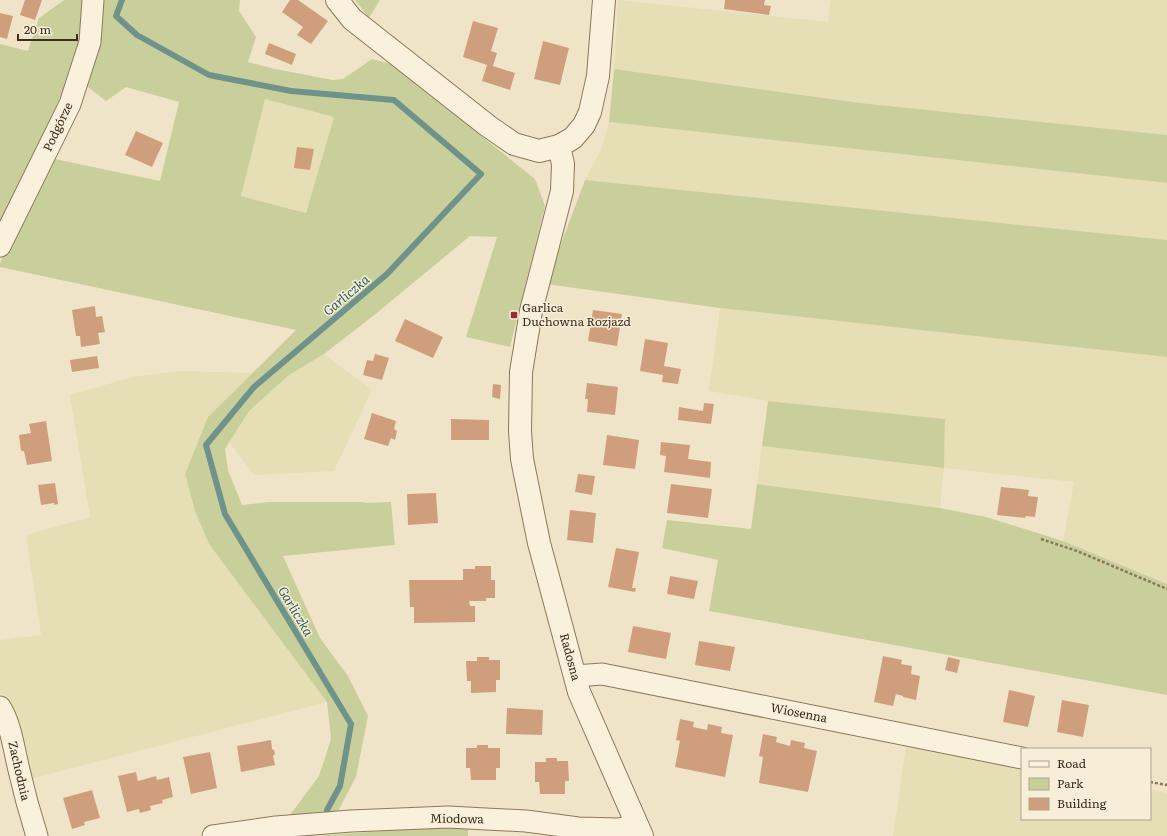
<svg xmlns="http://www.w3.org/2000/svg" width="1167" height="836" viewBox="0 0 1167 836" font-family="Literata,serif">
<rect width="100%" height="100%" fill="#f0e4c8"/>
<path fill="#e6deb5" d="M 618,0 L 828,22 L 831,0 L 1167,0 L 1167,135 L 860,103 L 614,69 Z
M 265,99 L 334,117 L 306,213 L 241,196 Z
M 609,122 L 1167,183 L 1167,240 L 585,180 L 601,150 Z
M 720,308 L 1167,357 L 1167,584 L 1063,541 L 1074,482 L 944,468 L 940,508 L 757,484 L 762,446 L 944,468 L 945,419 L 768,401 L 709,391 Z
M 324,354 L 372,390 L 334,471 L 254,475 L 229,442 L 249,411 L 289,375 Z
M 178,371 L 253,373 L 208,417 L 185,474 L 195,511 L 209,544 L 327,702 L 26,780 L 7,703 L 0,691 L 0,640 L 41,635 L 26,535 L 90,517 L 70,395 L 133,377 Z
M 907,740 L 1022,764 L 1022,819 L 1150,819 L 1150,789 L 1167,793 L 1167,836 L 893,836 Z"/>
<path fill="#c9cf9b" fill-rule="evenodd" d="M 64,0 L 87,0 L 82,42 L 47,130 L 0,234 L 0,44 L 28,51 L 39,18 Z
M 102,0 L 240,0 L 239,11 L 256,37 L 248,62 L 275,69 L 333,80 L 343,79 L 372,59 L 391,64 L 535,179 L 545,206 L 510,347 L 466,337 L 497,237 L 470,236 L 373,316 L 324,354 L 289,375 L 249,411 L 225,449 L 228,470 L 242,505 L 269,502 L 364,502 L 365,503 L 391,502 L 395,545 L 283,556 L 320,638 L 348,676 L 368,716 L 356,777 L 336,815 L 287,819 L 319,776 L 331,739 L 327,702 L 209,544 L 195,511 L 185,474 L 208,417 L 296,330 L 0,267 L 0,263 L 50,158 L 160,181 L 179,102 L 126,87 L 106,101 L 88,87 L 98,50 ZM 265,99 L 334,117 L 306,213 L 241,196 Z
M 355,0 L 380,0 L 369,18 Z
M 614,69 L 860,103 L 1167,135 L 1167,183 L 609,122 Z
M 585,180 L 1167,240 L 1167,357 L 720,308 L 546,284 Z
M 768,401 L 945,419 L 944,468 L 762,446 Z
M 757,484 L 940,508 L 986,517 L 1063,541 L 1167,584 L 1167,695 L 709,611 L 718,560 L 662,548 L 667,520 L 751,529 Z
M 468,825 L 468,836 L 315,836 Z"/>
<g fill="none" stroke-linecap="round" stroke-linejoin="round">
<path stroke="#6f938a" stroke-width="6" d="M 122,0 L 116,16 L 137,35 L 209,75 L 291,91 L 394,100 L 481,174 L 387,274 L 254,387 L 206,445 L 225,514 L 351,724 L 340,786 L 327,810"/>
</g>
<path fill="#cf9f7d" d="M 25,0 L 42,0 L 35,20 L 20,15 Z
M 290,0 L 298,0 L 328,21 L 311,44 L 297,35 L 303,27 L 282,12 Z
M 725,0 L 765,0 L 764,5 L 771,6 L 769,15 L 724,9 Z
M 0,13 L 13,16 L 7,39 L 0,37 Z
M 473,21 L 498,28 L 491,51 L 497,53 L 493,66 L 515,73 L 510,90 L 482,81 L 487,65 L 463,57 Z
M 543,41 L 569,48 L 560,85 L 534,79 Z
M 269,43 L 296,54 L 292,65 L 265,54 Z
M 136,131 L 163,143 L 152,167 L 125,155 Z
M 297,147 L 314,149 L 310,170 L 294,168 Z
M 95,306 L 96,317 L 102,316 L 105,332 L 98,333 L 100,344 L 81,347 L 80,336 L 76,336 L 72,310 Z
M 593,310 L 622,314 L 617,346 L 588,341 Z
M 405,319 L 443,337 L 433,358 L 395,341 Z
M 645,339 L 668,343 L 664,366 L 681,369 L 678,384 L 662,382 L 663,375 L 640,371 Z
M 375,354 L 389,358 L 382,380 L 363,375 L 367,360 L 373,361 Z
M 97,356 L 99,368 L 72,372 L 70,360 Z
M 587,383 L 618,387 L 615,415 L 587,412 L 588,399 L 585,399 Z
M 493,384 L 501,385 L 500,399 L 492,397 Z
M 704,403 L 714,404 L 711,424 L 678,420 L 679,407 L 703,411 Z
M 372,413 L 396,421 L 394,429 L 397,431 L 395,440 L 391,438 L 388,446 L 364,439 Z
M 451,419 L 489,420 L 489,440 L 451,440 Z
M 46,421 L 52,461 L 27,465 L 24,451 L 21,451 L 19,435 L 31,433 L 29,424 Z
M 607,435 L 639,440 L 635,469 L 603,465 Z
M 661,442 L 690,445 L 688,459 L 711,462 L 710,478 L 664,472 L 666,456 L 660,455 Z
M 578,474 L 595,476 L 592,495 L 575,492 Z
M 55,483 L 58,504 L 54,505 L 54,503 L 41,505 L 38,485 Z
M 671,484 L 712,489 L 708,518 L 667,513 Z
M 1001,487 L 1029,490 L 1028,496 L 1038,497 L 1035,517 L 1026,516 L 1025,518 L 997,515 Z
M 436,493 L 438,523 L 408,525 L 407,494 Z
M 570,510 L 596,513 L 593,543 L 567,540 Z
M 616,548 L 639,552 L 632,588 L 636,588 L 635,592 L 608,587 Z
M 475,566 L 491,566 L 491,580 L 495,580 L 495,598 L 486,598 L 486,601 L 469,601 L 470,606 L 475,606 L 475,622 L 414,623 L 414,607 L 410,607 L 409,580 L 463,580 L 463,569 L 475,569 Z
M 670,576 L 698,581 L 694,599 L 667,594 Z
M 633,626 L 671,633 L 666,659 L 628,652 Z
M 699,641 L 735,647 L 730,671 L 695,665 Z
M 883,656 L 902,660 L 901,664 L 912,666 L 911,674 L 920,676 L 916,700 L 903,697 L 903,696 L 896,694 L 893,706 L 874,702 Z
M 477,657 L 489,657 L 489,660 L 500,660 L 500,680 L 496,680 L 496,692 L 471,693 L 471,681 L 467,681 L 466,661 L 477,661 Z
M 948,657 L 960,660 L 957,673 L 945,670 Z
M 1009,690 L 1035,696 L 1028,727 L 1003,722 Z
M 1062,700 L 1089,705 L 1083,737 L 1057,732 Z
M 507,708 L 543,710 L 542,735 L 506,734 Z
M 680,719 L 694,722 L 693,727 L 707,730 L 708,724 L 722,727 L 721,733 L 733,735 L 725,777 L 675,767 L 680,741 L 676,740 Z
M 763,734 L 777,737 L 776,742 L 790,746 L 791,740 L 805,743 L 804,748 L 817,751 L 808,792 L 759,783 L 763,757 L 759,756 Z
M 271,740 L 272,749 L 274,750 L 275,754 L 273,756 L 275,765 L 241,772 L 237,746 Z
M 477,745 L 488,745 L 488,748 L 500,748 L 500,768 L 496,768 L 496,780 L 471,780 L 470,768 L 466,768 L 466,748 L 477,748 Z
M 210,752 L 217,788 L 191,794 L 183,757 Z
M 546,758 L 557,758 L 557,761 L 568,761 L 569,781 L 565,781 L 565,794 L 540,794 L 539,782 L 535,782 L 535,762 L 546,762 Z
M 136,772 L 138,781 L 156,776 L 157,780 L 169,777 L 173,797 L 162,800 L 163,803 L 150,806 L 151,810 L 140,813 L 139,809 L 127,812 L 118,776 Z
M 92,790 L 100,818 L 84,822 L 85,825 L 72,829 L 63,798 Z"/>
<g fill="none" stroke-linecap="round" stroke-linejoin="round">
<g stroke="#8d765c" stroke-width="23">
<path id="minor" d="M 0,246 L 70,104 L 90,42 L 93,0
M 575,676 L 602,674 L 1022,758
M 0,707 C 11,724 14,750 19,770 C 24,792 30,814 37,836
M 213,836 L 276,827 L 351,821 L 448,817 L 526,821 L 578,828 L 619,829 L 637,825"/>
</g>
<g stroke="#8d765c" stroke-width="24">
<path id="tertiary" d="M 337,0 L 352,19 L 488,126 L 514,144 L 539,151 L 559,146 L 573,138 L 584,125 L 590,112 L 598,76 L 604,0
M 559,146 L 563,164 L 562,191 L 531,311 L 521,372 L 520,431 L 522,459 L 539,543 L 579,692 L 642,836"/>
</g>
<path stroke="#8d765c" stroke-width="2.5" stroke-dasharray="3 2" stroke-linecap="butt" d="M 1041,539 L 1077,551 L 1167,589
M 1150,782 L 1167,785"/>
<use href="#minor" stroke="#faf1dc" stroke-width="21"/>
<use href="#tertiary" stroke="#faf1dc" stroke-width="22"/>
</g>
<rect fill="#9e2a2b" stroke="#f7eed8" stroke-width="1.5" x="510" y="311" width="8" height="8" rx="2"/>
<g text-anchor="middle" stroke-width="3" stroke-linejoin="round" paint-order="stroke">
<g font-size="12" fill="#3d2e20" stroke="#f7eed8">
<text transform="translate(58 127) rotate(-65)" y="4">Podgórze</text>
<text transform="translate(570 657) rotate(75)" y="4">Radosna</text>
<text transform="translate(799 713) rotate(11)" y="4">Wiosenna</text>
<text transform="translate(19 771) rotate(77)" y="4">Zachodnia</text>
<text transform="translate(457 819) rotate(1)" y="4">Miodowa</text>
</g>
<g font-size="12" fill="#3d2e20" stroke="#f7eed8" text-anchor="start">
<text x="522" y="312">Garlica<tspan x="522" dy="14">Duchowna Rozjazd</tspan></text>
</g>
<g font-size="13" font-style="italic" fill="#2f5d5a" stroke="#f7eed8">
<text transform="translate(346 295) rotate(-40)" y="5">Garliczka</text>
<text transform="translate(296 611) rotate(59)" y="5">Garliczka</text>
</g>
</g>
<rect x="1021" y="748" width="130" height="72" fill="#f7eed8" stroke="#ada18e"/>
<rect x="1029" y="761" width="20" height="6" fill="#faf1dc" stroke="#ada18e"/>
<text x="1057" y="768" font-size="12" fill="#3d2e20">Road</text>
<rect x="1029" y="778" width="20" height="12" fill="#c9cf9b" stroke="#ada18e"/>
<text x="1057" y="788" font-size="12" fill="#3d2e20">Park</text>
<rect x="1029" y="798" width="20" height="12" fill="#cf9f7d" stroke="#ada18e"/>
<text x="1057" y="808" font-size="12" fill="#3d2e20">Building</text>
<path d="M18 34v6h59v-6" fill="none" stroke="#3d2e20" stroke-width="2"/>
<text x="24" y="34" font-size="12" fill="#3d2e20" stroke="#f7eed8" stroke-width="3" paint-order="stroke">20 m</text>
</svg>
